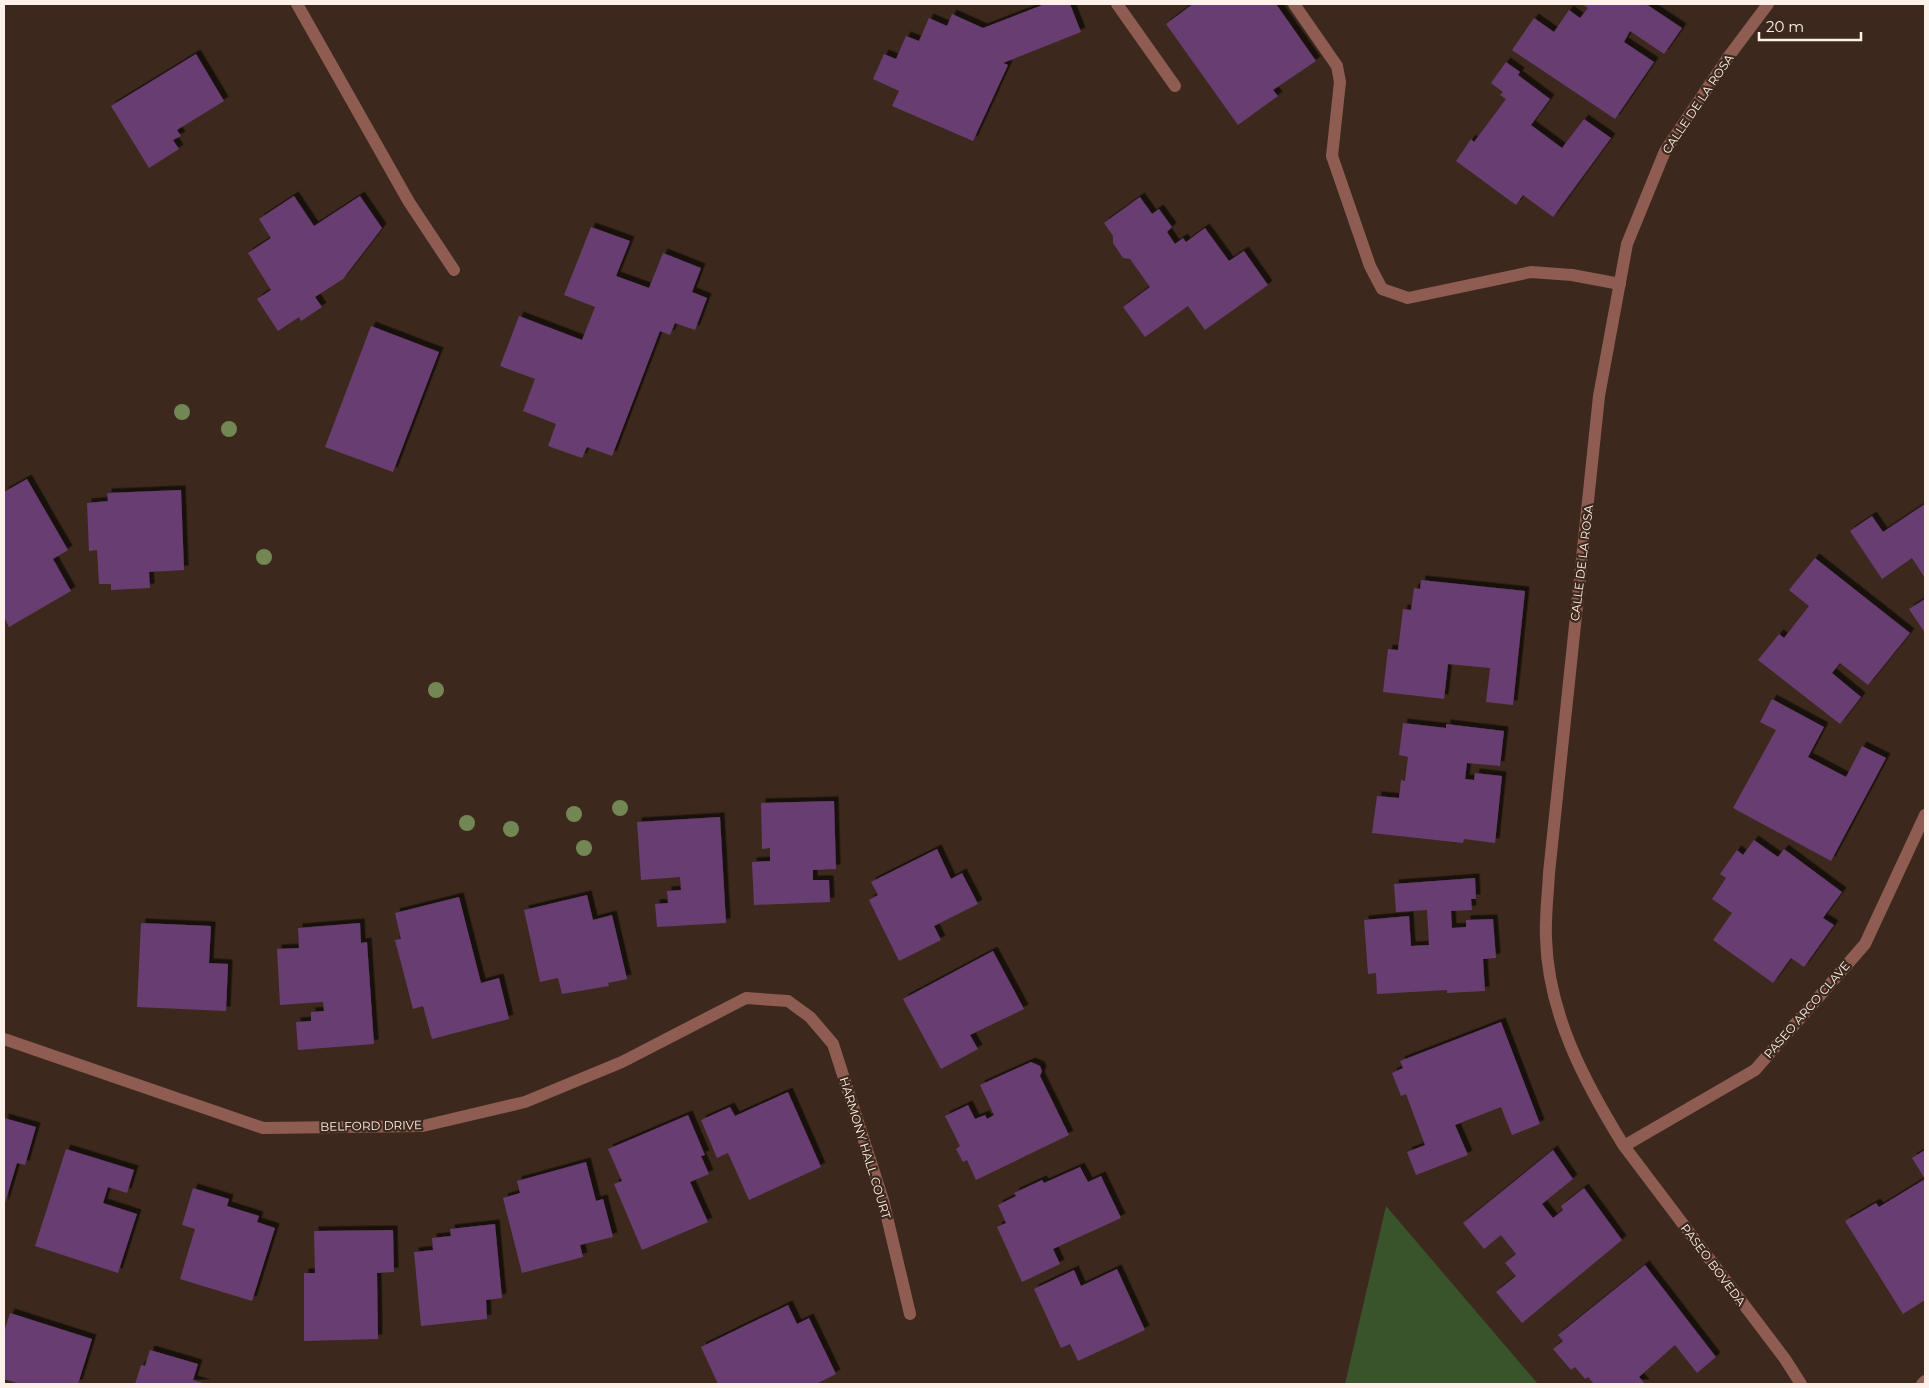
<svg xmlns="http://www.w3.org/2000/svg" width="1929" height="1388" viewBox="0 0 1929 1388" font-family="Montserrat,sans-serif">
<defs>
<filter id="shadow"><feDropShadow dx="4.5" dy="-4.5" stdDeviation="0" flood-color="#0009"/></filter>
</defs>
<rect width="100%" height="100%" fill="#3c281c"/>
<path fill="#39542a" d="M 1386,1206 L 1538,1384 L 1345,1384 Z"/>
<path fill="#673e71" filter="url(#shadow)" d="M 1045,4 L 1070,4 L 1081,32 L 1003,63 L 1008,65 L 973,141 L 892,106 L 899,91 L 873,79 L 884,54 L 896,59 L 906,36 L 919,41 L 929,18 L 947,26 L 952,14 L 983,28 Z
M 1193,4 L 1276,4 L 1316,61 L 1273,90 L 1278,96 L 1238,125 L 1166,24 Z
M 1582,4 L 1646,4 L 1682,28 L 1664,54 L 1630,31 L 1624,42 L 1654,62 L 1615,119 L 1512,50 L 1534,18 L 1554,32 L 1569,10 L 1580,18 L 1588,8 Z
M 196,54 L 224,101 L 177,130 L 181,136 L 173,140 L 179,149 L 149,168 L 111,106 Z
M 1506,62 L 1520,72 L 1518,75 L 1550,99 L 1531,125 L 1562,148 L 1584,119 L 1611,138 L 1553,217 L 1523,195 L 1516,205 L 1456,161 L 1471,139 L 1474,142 L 1506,99 L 1500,95 L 1503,92 L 1491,83 Z
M 294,196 L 314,226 L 360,196 L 382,228 L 343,279 L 315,297 L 322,307 L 301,321 L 299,317 L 278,331 L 257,299 L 271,290 L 248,253 L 271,238 L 259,219 Z
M 1140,197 L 1152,214 L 1159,209 L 1172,227 L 1167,232 L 1175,244 L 1183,238 L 1186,242 L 1205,228 L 1229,261 L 1244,251 L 1268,285 L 1205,330 L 1188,306 L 1145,337 L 1123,307 L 1150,287 L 1130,259 L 1123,258 L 1113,243 L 1113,236 L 1104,223 Z
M 591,227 L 630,241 L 616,276 L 649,288 L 663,253 L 701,268 L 692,292 L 707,298 L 695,330 L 675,323 L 670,335 L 660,331 L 612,456 L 587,447 L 582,458 L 548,446 L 556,424 L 523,411 L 535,379 L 500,366 L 519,316 L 582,340 L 595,307 L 564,295 Z
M 371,326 L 439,352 L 393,472 L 325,447 Z
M 27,479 L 68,550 L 53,559 L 71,591 L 9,627 L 4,617 L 4,492 Z
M 181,490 L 184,570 L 149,572 L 150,588 L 111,590 L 111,584 L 99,584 L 97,550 L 89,551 L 87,503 L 108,501 L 107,493 Z
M 1925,504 L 1925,578 L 1912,558 L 1882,579 L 1850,531 L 1872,516 L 1883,532 Z
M 1815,558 L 1910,633 L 1868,685 L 1840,663 L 1832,673 L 1861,697 L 1840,724 L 1758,660 L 1779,634 L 1784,638 L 1809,606 L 1789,590 Z
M 1421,580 L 1525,591 L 1513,705 L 1486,702 L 1490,668 L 1448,664 L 1444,699 L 1383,692 L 1388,649 L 1398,650 L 1403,609 L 1411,610 L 1414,588 L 1420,589 Z
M 1925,599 L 1925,633 L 1909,609 Z
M 1772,699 L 1824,727 L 1808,757 L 1846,777 L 1862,746 L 1886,758 L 1831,861 L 1733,808 L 1776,730 L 1760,722 Z
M 1403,723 L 1446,728 L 1446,724 L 1504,731 L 1500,766 L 1467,763 L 1465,779 L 1474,780 L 1475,773 L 1502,776 L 1495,843 L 1464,839 L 1463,843 L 1372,833 L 1377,796 L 1399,798 L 1401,780 L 1405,781 L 1408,757 L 1399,755 Z
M 834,801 L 836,869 L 813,870 L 813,880 L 829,880 L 830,902 L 754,905 L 752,862 L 770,861 L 770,848 L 762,849 L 761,803 Z
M 720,817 L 726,923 L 657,927 L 655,904 L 668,903 L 667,891 L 681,890 L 680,877 L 641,880 L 637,822 Z
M 1754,840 L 1778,857 L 1784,849 L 1842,892 L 1823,918 L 1834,925 L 1804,967 L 1791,958 L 1773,983 L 1713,940 L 1732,913 L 1712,899 L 1726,878 L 1720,874 L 1737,850 L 1743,855 Z
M 937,849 L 951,879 L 962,873 L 978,904 L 934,926 L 941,940 L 899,961 L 869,900 L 878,895 L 871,882 Z
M 1475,878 L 1476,899 L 1471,899 L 1472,910 L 1451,911 L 1452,928 L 1466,927 L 1466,920 L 1493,919 L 1496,958 L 1483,959 L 1485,991 L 1447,993 L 1447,990 L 1377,994 L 1376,973 L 1368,974 L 1364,920 L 1409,916 L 1411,946 L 1429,945 L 1427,910 L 1396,912 L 1394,884 Z
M 587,895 L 593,920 L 612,915 L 627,979 L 608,983 L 609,986 L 562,994 L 558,978 L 540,982 L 524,910 Z
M 459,897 L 481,983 L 499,978 L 509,1019 L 432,1039 L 423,1006 L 413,1009 L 395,940 L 401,939 L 395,913 Z
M 141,923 L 211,926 L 209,963 L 228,964 L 226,1011 L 137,1007 Z
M 360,923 L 361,943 L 367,942 L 374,1044 L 298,1050 L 296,1022 L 311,1021 L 311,1012 L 324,1011 L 323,1002 L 280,1005 L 277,949 L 299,948 L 298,928 Z
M 993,951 L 1024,1009 L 970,1035 L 978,1049 L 941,1069 L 903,999 Z
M 1501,1022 L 1540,1124 L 1512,1135 L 1501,1107 L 1455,1125 L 1468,1155 L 1416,1175 L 1407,1152 L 1425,1145 L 1406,1094 L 1401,1096 L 1392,1073 L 1403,1068 L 1400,1061 Z
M 1031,1062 L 1040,1066 L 1042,1071 L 1040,1076 L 1069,1135 L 976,1180 L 967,1160 L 963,1162 L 956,1149 L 960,1146 L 945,1116 L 968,1105 L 975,1119 L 985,1115 L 987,1119 L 994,1115 L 980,1085 Z
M 788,1092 L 821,1167 L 749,1200 L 728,1153 L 717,1158 L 701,1120 L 730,1107 L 735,1116 Z
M 688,1115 L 705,1155 L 701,1156 L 709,1174 L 690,1182 L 708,1222 L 642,1250 L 614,1184 L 622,1181 L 608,1149 Z
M 4,1118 L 36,1127 L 25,1165 L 17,1163 L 4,1206 Z
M 66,1149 L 134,1170 L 127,1193 L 108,1187 L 103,1203 L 137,1214 L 118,1273 L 35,1246 Z
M 1553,1150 L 1573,1179 L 1542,1204 L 1553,1218 L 1563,1210 L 1561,1206 L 1584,1188 L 1622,1240 L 1522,1323 L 1496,1292 L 1516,1276 L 1505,1263 L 1516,1254 L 1501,1235 L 1484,1249 L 1463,1223 Z
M 1925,1150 L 1925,1300 L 1903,1314 L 1845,1221 L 1876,1203 L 1879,1207 L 1925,1179 L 1912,1158 Z
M 586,1162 L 596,1201 L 603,1199 L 613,1237 L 580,1245 L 583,1257 L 522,1273 L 503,1198 L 520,1193 L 517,1181 Z
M 1080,1167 L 1088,1182 L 1101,1176 L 1121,1218 L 1053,1249 L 1060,1264 L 1022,1282 L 997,1227 L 1006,1223 L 998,1205 L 1016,1196 L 1014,1193 L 1042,1180 L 1044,1183 Z
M 193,1188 L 229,1199 L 227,1206 L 259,1216 L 257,1222 L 275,1228 L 252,1301 L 180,1279 L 195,1229 L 182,1225 Z
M 495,1224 L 502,1298 L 486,1300 L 487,1319 L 421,1326 L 414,1252 L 433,1250 L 432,1238 L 451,1236 L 450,1229 Z
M 393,1230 L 394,1272 L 377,1273 L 378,1339 L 304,1341 L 304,1273 L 315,1273 L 314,1231 Z
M 1645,1265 L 1716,1357 L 1697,1373 L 1675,1345 L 1639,1377 L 1645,1384 L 1594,1384 L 1588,1377 L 1585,1379 L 1575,1367 L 1571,1370 L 1553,1349 L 1563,1341 L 1558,1335 Z
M 1117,1269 L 1145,1330 L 1078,1361 L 1070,1344 L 1061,1348 L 1034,1289 L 1074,1270 L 1081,1286 Z
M 788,1305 L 797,1324 L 809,1318 L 836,1374 L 816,1384 L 718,1384 L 701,1347 Z
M 10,1313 L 92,1339 L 78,1384 L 20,1384 L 4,1379 L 4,1332 Z
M 150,1350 L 198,1364 L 193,1380 L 206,1384 L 135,1384 L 141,1365 L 145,1366 Z"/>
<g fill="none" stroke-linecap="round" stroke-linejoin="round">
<path stroke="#8e5c50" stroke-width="12" d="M 297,4 L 409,202 L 454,270
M 1117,4 L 1175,86
M 1294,4 L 1337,66 L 1340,82 L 1332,156 L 1370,266 L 1382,289 L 1408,298 L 1531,272 L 1572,275 L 1620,284"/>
<path stroke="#8e5c50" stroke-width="12" d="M 1768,4 L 1729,56 L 1665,151 L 1627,244 L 1599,396 L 1549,873 C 1548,894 1545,917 1546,938 C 1548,1014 1585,1083 1624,1146 L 1785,1359 L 1801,1384
M 4,1039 L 263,1128 L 423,1126 L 525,1102 L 622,1062 L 746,998 L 788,1001 L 810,1017 L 833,1044 L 883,1200 L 910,1314
M 1624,1146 L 1755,1070 L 1865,944 L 1925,815
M 1922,1384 L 1925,1381"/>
</g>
<g fill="#728754">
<circle cx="182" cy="412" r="8"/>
<circle cx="229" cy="429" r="8"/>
<circle cx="264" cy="557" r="8"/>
<circle cx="436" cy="690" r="8"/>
<circle cx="620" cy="808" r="8"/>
<circle cx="574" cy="814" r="8"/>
<circle cx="467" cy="823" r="8"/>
<circle cx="511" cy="829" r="8"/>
<circle cx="584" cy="848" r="8"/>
</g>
<g text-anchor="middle" stroke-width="4.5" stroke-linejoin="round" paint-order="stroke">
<g font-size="12" fill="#fef1e9" stroke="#3c281c">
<text transform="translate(1698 104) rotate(-56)" y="4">CALLE DE LA ROSA</text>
<text transform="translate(1582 563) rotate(-83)" y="4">CALLE DE LA ROSA</text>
<text transform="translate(1807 1010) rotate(-49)" y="4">PASEO ARCO CLAVE</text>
<text transform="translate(371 1126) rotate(-1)" y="4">BELFORD DRIVE</text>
<text transform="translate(865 1148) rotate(73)" y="4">HARMONY HALL COURT</text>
<text transform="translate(1713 1265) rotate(53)" y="4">PASEO BOVEDA</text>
</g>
</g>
<rect width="1929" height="1388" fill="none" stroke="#fef1e9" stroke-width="10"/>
<path d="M1759 32v8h102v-8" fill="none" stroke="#fef1e9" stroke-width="2.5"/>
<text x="1766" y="32" font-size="15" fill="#fef1e9" stroke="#3c281c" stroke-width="4" paint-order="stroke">20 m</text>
</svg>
